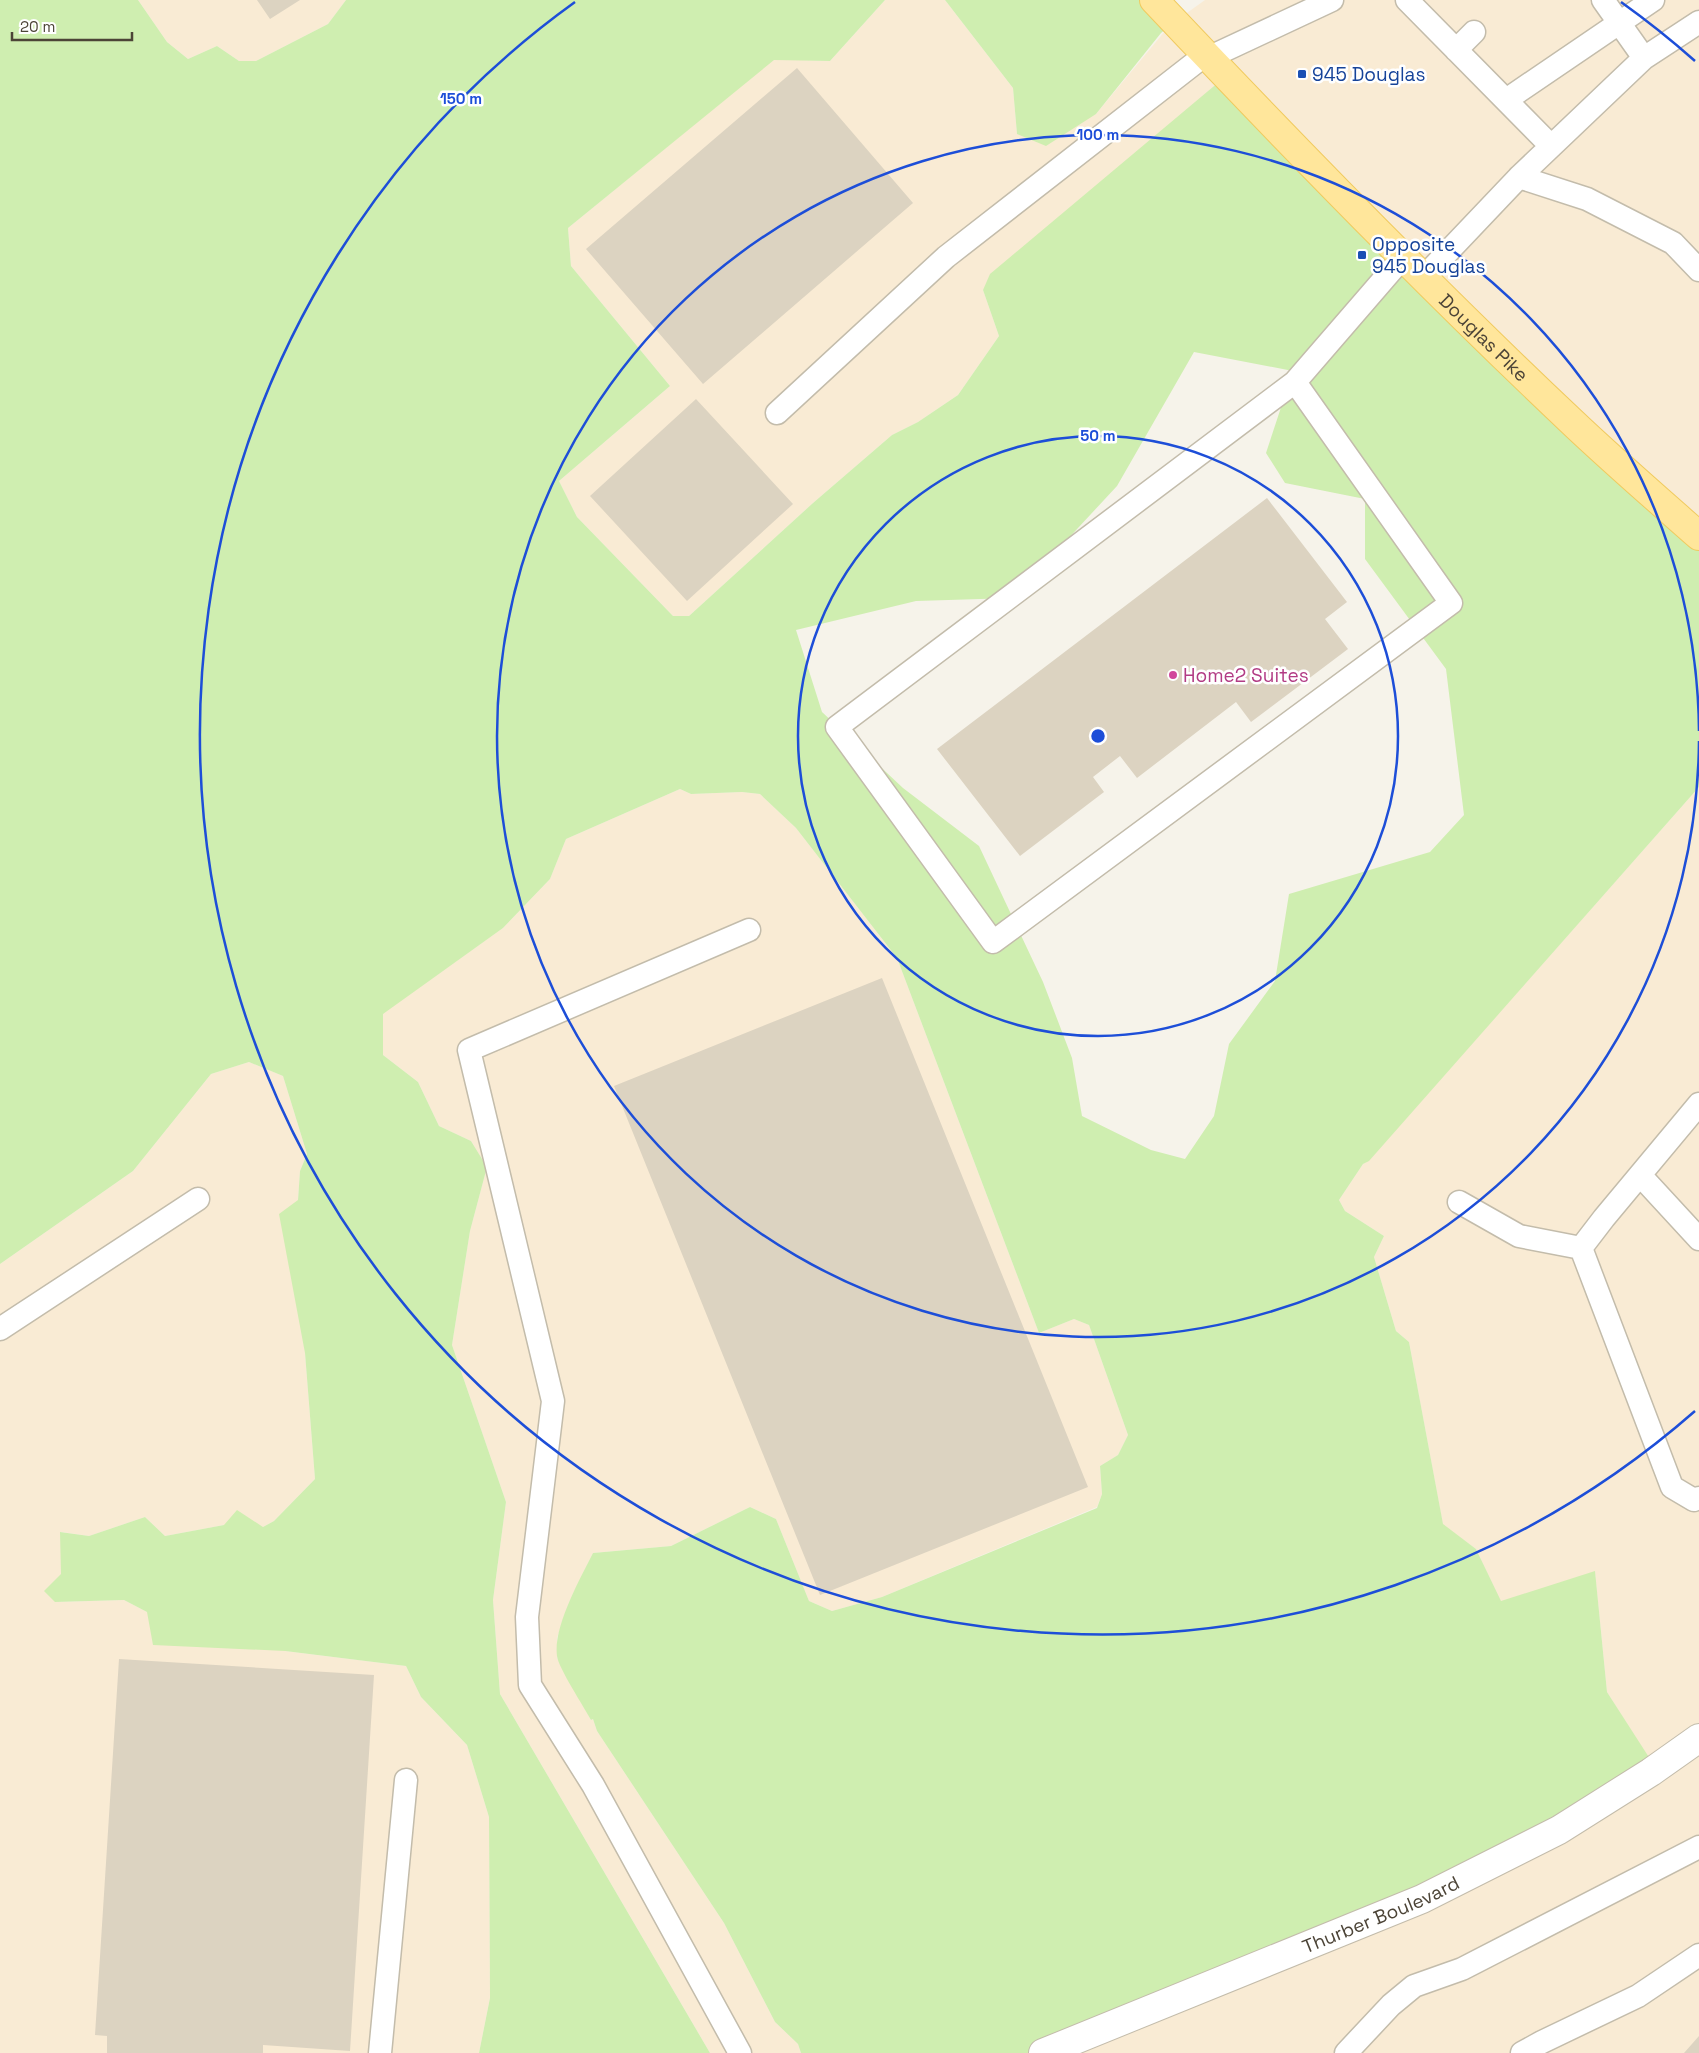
<svg xmlns="http://www.w3.org/2000/svg" width="1699" height="2053" viewBox="0 0 1699 2053" font-family="'Space Grotesk',sans-serif">
<rect width="100%" height="100%" fill="#f6f3ea"/>
<path fill="#f9ebd4" d="M 138,0 L 346,0 L 328,24 L 256,61 L 239,61 L 217,46 L 188,59 L 167,42 Z
M 885,0 L 945,0 L 1013,88 L 1017,134 L 1096,114 L 1170,25 L 1205,0 L 1699,0 L 1699,524 L 1220,81 L 983,290 L 999,336 L 958,395 L 918,422 L 892,435 L 813,503 L 689,616 L 673,616 L 577,517 L 559,481 L 670,386 L 571,266 L 568,228 L 774,59 L 830,61 Z
M 1699,787 L 1699,2053 L 1030,2053 L 1651,1762 L 1607,1692 L 1595,1572 L 1501,1602 L 1476,1549 L 1443,1525 L 1409,1342 L 1396,1331 L 1374,1257 L 1384,1236 L 1345,1211 L 1339,1200 L 1363,1164 L 1369,1160 Z
M 680,789 L 691,794 L 742,792 L 760,794 L 796,828 L 897,958 L 1039,1333 L 1074,1319 L 1089,1325 L 1128,1435 L 1118,1455 L 1100,1466 L 1102,1494 L 1097,1507 L 882,1597 L 832,1611 L 809,1601 L 776,1519 L 750,1507 L 671,1546 L 593,1553 L 570,1600 L 557,1638 L 557,1658 L 591,1720 L 593,1719 L 597,1731 L 724,1923 L 775,2022 L 798,2044 L 801,2053 L 710,2053 L 500,1694 L 493,1600 L 506,1502 L 452,1345 L 470,1231 L 487,1167 L 471,1141 L 439,1126 L 418,1082 L 383,1055 L 383,1013 L 503,928 L 550,879 L 566,839 Z
M 249,1062 L 283,1076 L 307,1154 L 300,1171 L 298,1200 L 305,1353 L 315,1479 L 274,1521 L 263,1527 L 224,1525 L 165,1536 L 145,1517 L 89,1536 L 61,1532 L 61,1574 L 56,1602 L 124,1600 L 147,1612 L 285,1651 L 406,1666 L 421,1697 L 467,1745 L 489,1817 L 490,1998 L 479,2053 L 0,2053 L 0,1264 L 133,1171 L 211,1074 Z"/>
<path fill="#cfeeb0" fill-rule="evenodd" d="M 0,0 L 138,0 L 167,42 L 188,59 L 217,46 L 239,61 L 256,61 L 328,24 L 346,0 L 885,0 L 830,61 L 774,60 L 568,228 L 571,266 L 670,386 L 559,481 L 577,517 L 673,616 L 689,616 L 813,503 L 892,435 L 918,422 L 958,395 L 999,336 L 983,290 L 990,274 L 1220,81 L 1458,306 L 1699,524 L 1699,787 L 1369,1161 L 1363,1164 L 1339,1200 L 1345,1211 L 1384,1236 L 1374,1257 L 1396,1331 L 1409,1342 L 1443,1524 L 1476,1549 L 1501,1601 L 1595,1571 L 1607,1692 L 1652,1762 L 1552,1830 L 1030,2053 L 801,2053 L 798,2044 L 775,2022 L 724,1923 L 597,1731 L 593,1719 L 591,1720 C 584,1707 558,1667 557,1656 C 553,1627 580,1579 593,1553 L 671,1546 L 750,1507 L 776,1519 L 809,1601 L 832,1611 L 882,1597 L 1097,1508 L 1102,1494 L 1100,1466 L 1118,1455 L 1128,1435 L 1089,1325 L 1074,1319 L 1039,1333 L 897,958 L 796,828 L 760,794 L 742,792 L 691,794 L 680,789 L 566,839 L 550,879 L 503,928 L 383,1014 L 383,1055 L 418,1082 L 439,1126 L 471,1141 L 487,1167 L 470,1231 L 452,1345 L 506,1502 L 493,1600 L 500,1694 L 710,2053 L 479,2053 L 490,1998 L 489,1817 L 467,1745 L 421,1697 L 406,1666 L 285,1651 L 153,1645 L 147,1612 L 124,1600 L 55,1602 L 44,1591 L 61,1574 L 60,1532 L 89,1536 L 145,1517 L 165,1536 L 224,1525 L 237,1510 L 263,1527 L 274,1521 L 315,1479 L 305,1353 L 279,1214 L 298,1200 L 300,1171 L 307,1154 L 283,1076 L 249,1062 L 211,1074 L 133,1171 L 0,1264 ZM 1194,352 L 1293,371 L 1266,453 L 1285,483 L 1365,499 L 1365,559 L 1446,669 L 1464,815 L 1430,852 L 1289,894 L 1275,981 L 1229,1044 L 1214,1116 L 1185,1159 L 1151,1150 L 1082,1116 L 1072,1058 L 1043,982 L 979,846 L 903,788 L 822,712 L 796,630 L 916,601 L 1013,598 L 1117,486 Z
M 945,0 L 1157,0 L 1176,20 L 1161,33 L 1096,114 L 1046,146 L 1017,134 L 1013,88 Z"/>
<path fill="#dcd3c1" d="M 257,0 L 300,0 L 270,19 Z
M 797,68 L 913,203 L 703,384 L 586,249 Z
M 696,399 L 793,504 L 687,601 L 590,496 Z
M 1267,498 L 1347,602 L 1325,619 L 1348,649 L 1251,722 L 1236,702 L 1137,778 L 1120,756 L 1093,777 L 1104,792 L 1020,856 L 937,749 Z
M 882,978 L 1088,1487 L 820,1595 L 614,1086 Z
M 119,1659 L 374,1675 L 350,2051 L 263,2045 L 263,2053 L 107,2053 L 107,2036 L 95,2035 Z
M 1699,2036 L 1699,2053 L 1684,2053 Z"/>
<g fill="none" stroke-linecap="round" stroke-linejoin="round">
<g stroke="#c3bcab" stroke-width="25">
<path id="service" d="M 1407,0 L 1551,146
M 1603,0 L 1644,58
M 1456,50 L 1474,32
M 1208,58 L 1332,0
M 1506,100 L 1653,0
M 1519,177 L 1587,199 L 1673,243 L 1699,270
M 1424,277 L 1519,177 L 1644,58 L 1699,22
M 1295,382 L 1451,603 L 993,942 L 837,727 L 1295,382 L 1403,257
M 777,413 L 946,257 L 1205,55
M 1699,1104 L 1604,1218 L 1581,1248 L 1672,1487 L 1694,1500 L 1699,1498
M 1640,1175 L 1699,1239
M 1459,1202 L 1519,1236 L 1581,1248
M 0,1329 L 198,1199
M 380,2053 L 406,1780
M 740,2053 L 593,1785 L 530,1685 L 527,1617 L 553,1401 L 469,1050 L 749,930
M 1346,2053 L 1391,2005 L 1414,1986 L 1462,1969 L 1699,1847
M 1522,2053 L 1542,2042 L 1638,1996 L 1699,1955"/>
</g>
<g stroke="#c3bcab" stroke-width="30">
<g id="tertiary">
<path id="s1" d="M 1043,2053 L 1422,1899 L 1559,1830 L 1651,1772 L 1699,1738"/>
</g>
</g>
<g stroke="#f0ca5f" stroke-width="30">
<g id="primary">
<path id="s2" d="M 1154,0 C 1289,143 1427,285 1570,420 C 1612,460 1656,498 1699,536"/>
</g>
</g>
<use href="#service" stroke="#fff" stroke-width="22"/>
<use href="#tertiary" stroke="#fff" stroke-width="28"/>
<use href="#primary" stroke="#ffe69b" stroke-width="28"/>
</g>
<g fill="none" stroke="#1d4ed8" stroke-width="2.5">
<circle cx="1098" cy="736" r="300"/>
<path d="M1699 741A601 601 0 1 1 1699 731"/>
<path d="M1695 1411A901 901 0 1 1 575 2M1621 2A901 901 0 0 1 1695 61"/>
</g>
<g fill="#1a4fb4" stroke="#fff" stroke-width="2">
<rect x="1297" y="69" width="10" height="10" rx="2.5"/>
<rect x="1357" y="250" width="10" height="10" rx="2.5"/>
</g>
<circle fill="#d1479c" stroke="#fff" stroke-width="2" cx="1173" cy="675" r="5"/>
<g text-anchor="middle" stroke-width="5" stroke-linejoin="round" paint-order="stroke">
<g font-size="19" fill="#164399" stroke="#fff" text-anchor="start">
<text x="1312" y="81">945 Douglas</text>
<text x="1372" y="251">Opposite<tspan x="1372" dy="22">945 Douglas</tspan></text>
</g>
<g font-size="19" fill="#4c4437" stroke="#fff">
<text dy="7" stroke="none"><textPath href="#s2" startOffset="472">Douglas Pike</textPath></text>
<text dy="7" stroke="none"><textPath href="#s1" startOffset="365">Thurber Boulevard</textPath></text>
</g>
<g font-size="19" fill="#b23c85" stroke="#fff" text-anchor="start">
<text x="1183" y="682">Home2 Suites</text>
</g>
</g>
<circle cx="1098" cy="736" r="8" fill="#1d4ed8" stroke="#fff" stroke-width="2.5"/>
<g font-size="15" text-anchor="middle" font-weight="bold" fill="#1d4ed8" stroke="#fff" stroke-width="5" stroke-linejoin="round" paint-order="stroke">
<text x="461" y="104">150 m</text>
<text x="1098" y="140">100 m</text>
<text x="1098" y="441">50 m</text>
</g>
<path d="M12 32v8h120v-8" fill="none" stroke="#4c4437" stroke-width="2.5"/>
<text x="20" y="32" font-size="15" fill="#4c4437" stroke="#ffffff" stroke-width="4" paint-order="stroke">20 m</text>
</svg>
